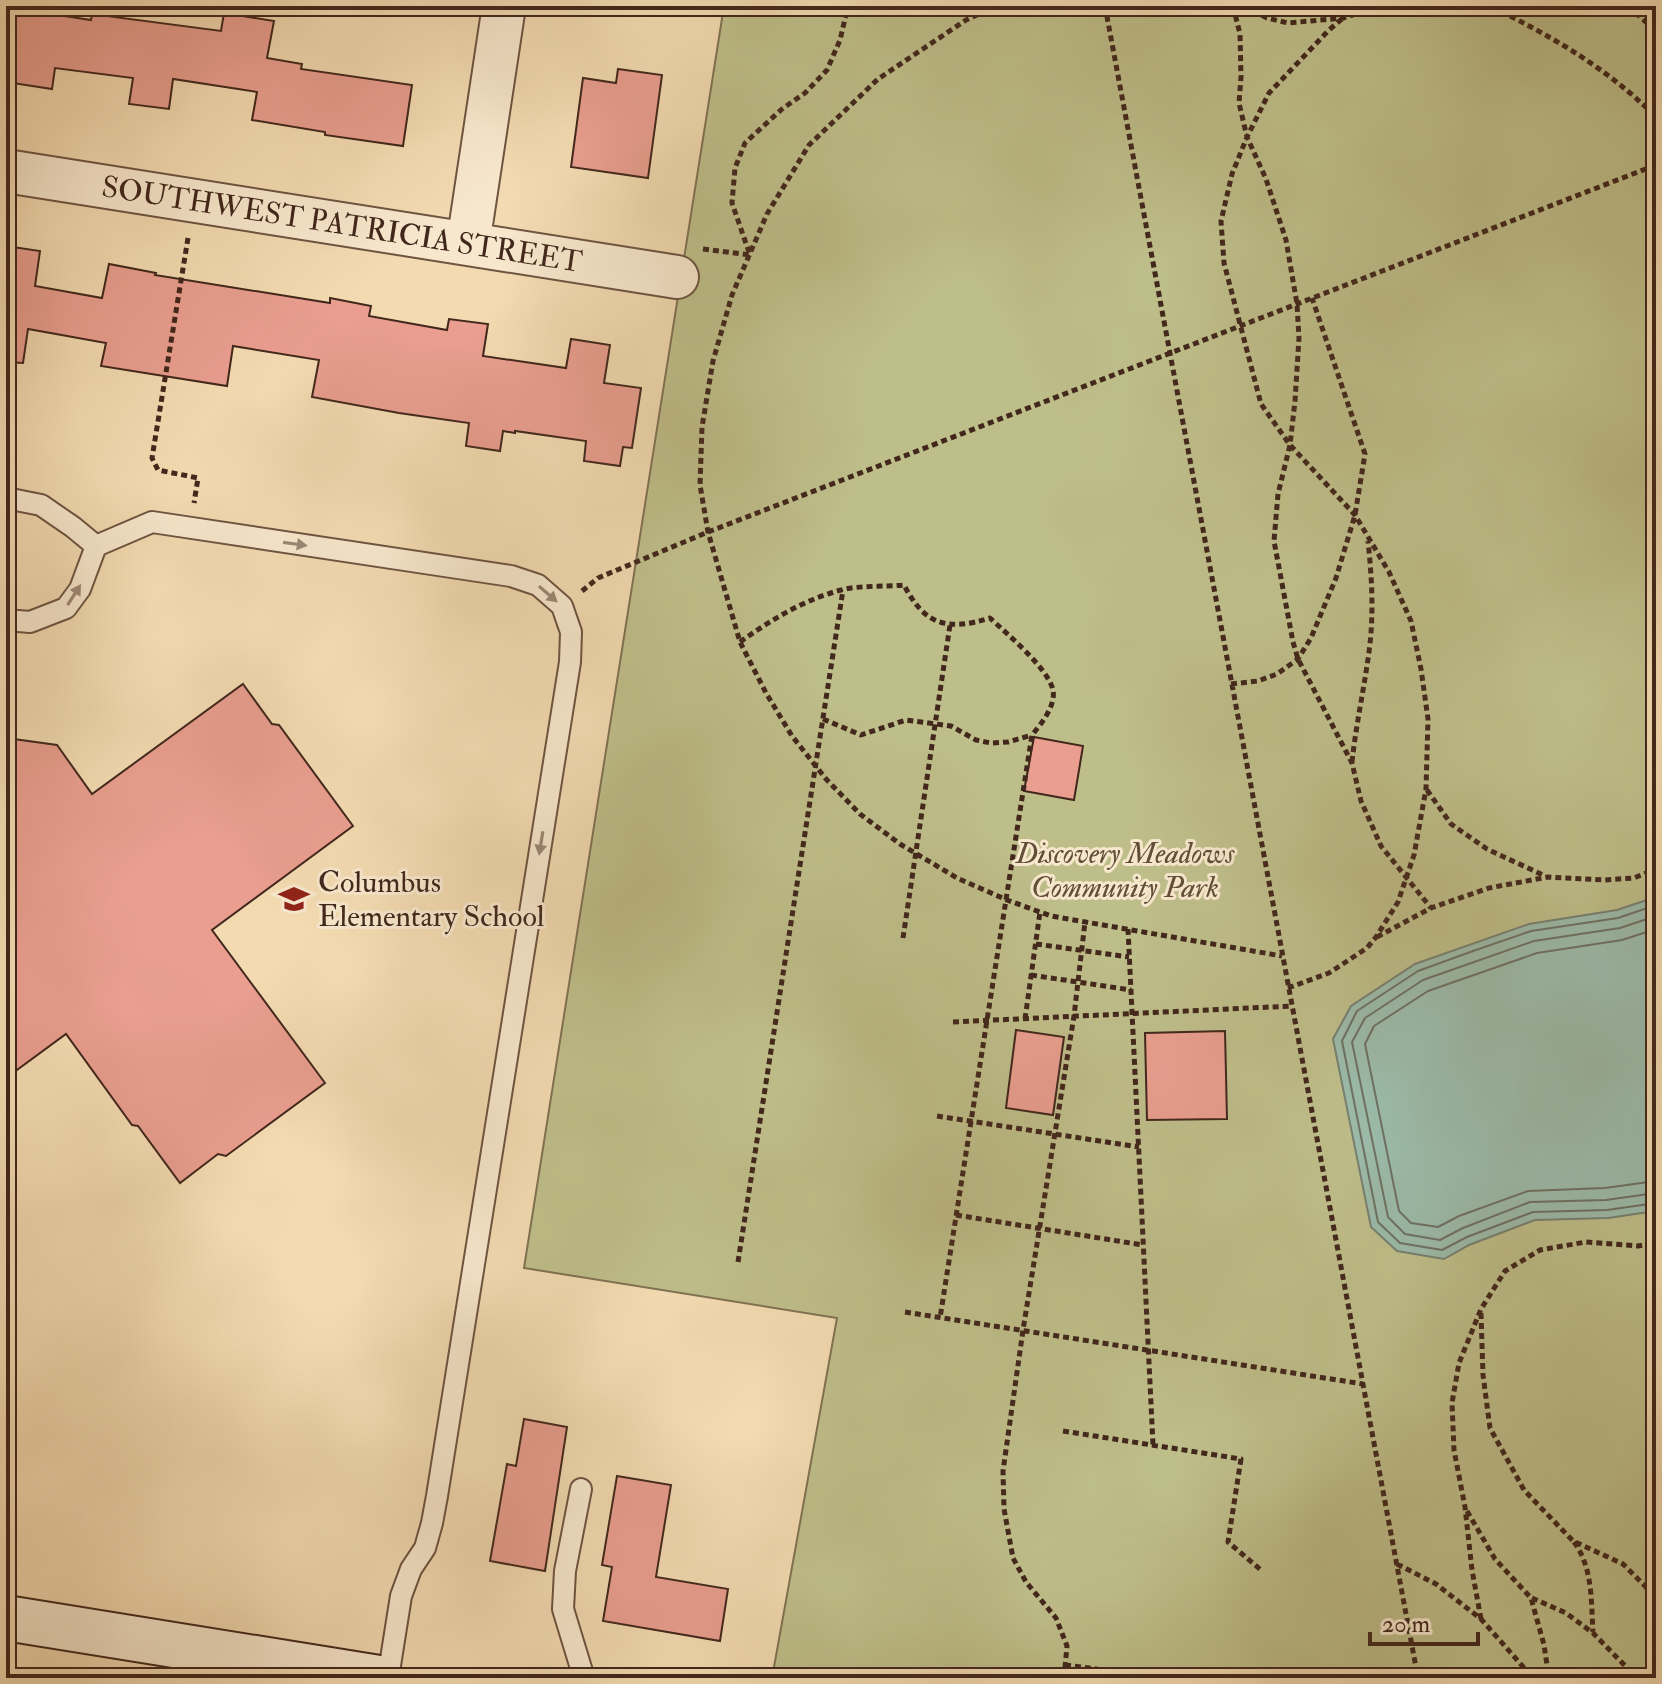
<svg xmlns="http://www.w3.org/2000/svg" width="1662" height="1684" viewBox="0 0 1662 1684" font-family="'IM FELL Double Pica',serif">
<rect width="100%" height="100%" fill="#f3dab1"/>
<filter id="stains"><feTurbulence type="fractalNoise" baseFrequency=".0025" numOctaves="4"/><feColorMatrix values="0 0 0 0 .2 0 0 0 0 .09 0 0 0 0 .02 0 0 0 .5 -.17"/></filter>
<radialGradient id="worn" r=".72"><stop offset=".6" stop-color="#630" stop-opacity="0"/><stop offset="1" stop-color="#630" stop-opacity=".3"/></radialGradient>
<path fill="#bebe8a" stroke="#807253" stroke-width="2" d="M 724,6 L 1656,6 L 1656,1678 L 772,1678 L 837,1318 L 524,1268 Z"/>
<path fill="#9bbbaa" stroke="#778071" stroke-width="2" d="M 1656,897 L 1656,1211 L 1608,1218 L 1535,1220 L 1469,1245 L 1444,1259 L 1397,1251 L 1371,1227 L 1333,1039 L 1351,1006 L 1415,964 L 1529,924 L 1617,910 Z"/>
<g fill="none" stroke-linecap="round" stroke-linejoin="round">
<path stroke="#6e7163" stroke-width="2" d="M 1656,905 L 1618,918 L 1531,931 L 1473,951 L 1418,971 L 1357,1011 L 1342,1041 L 1378,1222 L 1400,1243 L 1442,1250 L 1467,1237 L 1533,1212 L 1607,1210 L 1656,1203
M 1656,916 L 1620,928 L 1534,941 L 1423,980 L 1365,1018 L 1352,1042 L 1388,1217 L 1405,1234 L 1440,1240 L 1463,1228 L 1530,1202 L 1606,1200 L 1656,1193
M 1656,929 L 1622,940 L 1537,953 L 1428,991 L 1374,1026 L 1365,1044 L 1399,1211 L 1411,1223 L 1438,1227 L 1459,1216 L 1528,1191 L 1605,1188 L 1656,1181"/>
</g>
<path fill="#e99e8f" stroke="#42271c" stroke-width="2" d="M 6,7 L 91,20 L 92,14 L 221,31 L 224,13 L 274,21 L 267,58 L 302,64 L 301,69 L 412,85 L 403,146 L 325,135 L 325,132 L 252,120 L 257,92 L 173,79 L 169,109 L 129,104 L 133,78 L 55,68 L 52,89 L 6,82 Z
M 618,69 L 662,75 L 648,178 L 571,167 L 583,78 L 616,83 Z
M 6,246 L 40,251 L 35,286 L 102,298 L 109,264 L 156,273 L 155,275 L 330,303 L 330,298 L 371,306 L 369,316 L 447,330 L 449,319 L 488,324 L 483,356 L 566,368 L 571,339 L 610,345 L 604,383 L 641,388 L 632,448 L 623,447 L 620,466 L 584,461 L 586,441 L 515,431 L 515,433 L 503,431 L 500,451 L 466,446 L 469,423 L 399,413 L 312,397 L 319,360 L 233,346 L 227,386 L 101,366 L 106,343 L 28,329 L 23,363 L 6,362 Z
M 243,684 L 272,724 L 279,725 L 353,826 L 212,930 L 325,1083 L 226,1156 L 218,1154 L 180,1183 L 138,1126 L 132,1125 L 66,1034 L 6,1078 L 6,738 L 57,745 L 92,794 Z
M 1034,737 L 1083,746 L 1074,800 L 1024,791 Z
M 1016,1030 L 1064,1037 L 1053,1115 L 1006,1108 Z
M 1225,1031 L 1227,1119 L 1147,1120 L 1145,1033 Z
M 524,1419 L 567,1427 L 545,1571 L 490,1561 L 507,1464 L 516,1466 Z
M 617,1476 L 671,1485 L 656,1577 L 728,1589 L 720,1641 L 603,1621 L 612,1567 L 602,1565 Z"/>
<g fill="none" stroke-linecap="round" stroke-linejoin="round">
<g stroke="#6e5441" stroke-width="24">
<path id="lane" d="M 6,498 L 41,505 L 73,527 L 96,546
M 6,620 L 30,622 L 66,608 L 80,589 L 96,546 L 152,522 L 511,576 L 538,585 L 562,606 L 571,632 L 570,662 L 437,1496 L 432,1523 L 425,1548 L 411,1569 L 401,1596 L 388,1678
M 581,1489 L 565,1571 L 563,1609 L 584,1678"/>
</g>
<g stroke="#6e5441" stroke-width="46">
<path id="street" d="M 6,171 L 677,277
M 468,244 L 504,6"/>
</g>
<g stroke="#42271c" stroke-width="48">
<path id="secondary" d="M 6,1618 L 379,1678"/>
</g>
<path stroke="#42271c" stroke-width="5" stroke-dasharray="6 4" stroke-linecap="butt" d="M 996,6 L 966,20 L 878,79 L 809,145 L 767,214 L 732,295 L 713,361 L 702,427 L 700,485 L 708,532 L 740,642 L 766,693 L 792,736 L 826,779 L 860,814 L 900,844 L 957,878 L 1007,900 L 1051,916 L 1282,956
M 1105,6 L 1418,1678
M 1233,6 L 1240,34 L 1241,77 L 1239,103 L 1247,137 L 1266,179 L 1286,240 L 1297,304 L 1299,338 L 1295,401 L 1290,445 L 1278,494 L 1274,541 L 1293,642 L 1298,659 L 1352,763 L 1361,801 L 1381,846 L 1431,908
M 1244,6 L 1267,18 L 1288,23 L 1343,18 L 1376,8 L 1468,13 L 1493,6
M 1628,6 L 1656,31
M 1492,7 C 1553,37 1607,68 1656,117
M 188,238 L 152,458 L 158,470 L 198,478 L 194,503
M 703,249 L 750,255 L 732,203 L 735,168 L 745,143 L 782,109 L 805,93 L 827,70 L 840,40 L 848,6
M 582,591 L 598,578 L 708,532 L 1656,165
M 740,642 C 771,620 803,600 841,590 C 861,585 884,587 904,585 C 925,626 948,631 990,618 C 1007,634 1048,668 1053,690 C 1056,706 1041,724 1032,735 L 940,1318
M 1231,684 L 1258,681 L 1277,674 L 1298,659 L 1311,638 L 1336,578 L 1355,515 L 1365,454 L 1312,298
M 823,719 L 861,735 L 906,720 L 951,726 L 976,740 L 991,743 L 1008,742 L 1032,735
M 1352,762 C 1356,725 1364,689 1369,652 C 1374,615 1372,578 1368,541
M 1427,790 L 1451,824 L 1487,849 L 1545,876
M 1128,929 L 1153,1445
M 1377,937 L 1431,908 L 1489,888 L 1548,877 L 1604,880 L 1634,878 L 1656,869
M 903,938 L 950,625
M 1036,944 L 1129,957
M 1031,975 L 1131,990
M 1288,988 L 1329,973 L 1367,948 L 1376,937 L 1398,902 L 1414,855 L 1426,789 L 1428,719 L 1421,669 L 1411,621 L 1389,572 L 1355,515 L 1290,445 L 1261,404 L 1224,263 L 1221,221 L 1232,174 L 1247,137 L 1269,93 L 1329,30 L 1343,18
M 1025,1019 L 1040,912
M 953,1022 L 1292,1006
M 937,1116 L 1139,1147
M 956,1215 L 1143,1245
M 738,1262 L 843,590
M 905,1312 L 1363,1384
M 1481,1313 L 1483,1375 L 1490,1428 L 1524,1490 L 1573,1541 L 1623,1564 L 1646,1587 L 1656,1602
M 1063,1431 L 1241,1459 L 1228,1542 L 1261,1570
M 1467,1511 L 1495,1559 L 1531,1598 L 1544,1645 L 1549,1678
M 1574,1542 C 1593,1568 1591,1601 1593,1632
M 1397,1564 L 1436,1584 L 1481,1619 L 1533,1678
M 1532,1598 L 1566,1613 L 1593,1633 L 1637,1678
M 1481,1619 L 1472,1570 L 1465,1507 L 1454,1450 L 1452,1403 L 1459,1363 L 1481,1309 L 1505,1271 L 1540,1250 L 1586,1242 L 1638,1246 L 1656,1243
M 1065,1665 L 1096,1669 L 1133,1678
M 1064,1678 L 1067,1646 L 1056,1618 L 1026,1582 L 1013,1558 L 1004,1509 L 1003,1471 L 1023,1330 L 1074,1016 L 1085,922"/>
<use href="#lane" stroke="#f7e7cc" stroke-width="20"/>
<use href="#street" stroke="#f7e7cc" stroke-width="42"/>
<use href="#secondary" stroke="#f7e7cc" stroke-width="44"/>
</g>
<defs><path id="oneway-solid" d="M-6-.8H1V-3.2L6.5 0L1 3.2V.8H-6Z" transform="scale(2)"/></defs>
<g fill="#9c8774">
<use href="#oneway-solid" transform="translate(295 544) rotate(8)"/>
<use href="#oneway-solid" transform="translate(548 594) rotate(41)"/>
<use href="#oneway-solid" transform="translate(74 595) rotate(-57)"/>
<use href="#oneway-solid" transform="translate(541 843) rotate(99)"/>
</g>
<defs>
<g id="school-bare" transform="scale(2.4)"><path d="M0-5L7-2L0 1L-7-2ZM-4 1L0 2.5L4 1V4Q0 6-4 4Z" fill="#8f2418" stroke="#f7e7cc" stroke-width="2.5" paint-order="stroke"/></g>
</defs>
<g fill-rule="evenodd">
<use href="#school-bare" x="294" y="899"/>
</g>
<g text-anchor="middle" stroke-width="6" stroke-linejoin="round" paint-order="stroke">
<g font-size="30" fill="#42271c" stroke="#f7e7cc">
<text transform="translate(342 224) rotate(9)" y="10">SOUTHWEST PATRICIA STREET</text>
</g>
<g font-size="30" font-style="italic" fill="#614d38" stroke="#f7e7cc">
<text x="1125" y="863">Discovery Meadows<tspan x="1125" dy="34">Community Park</tspan></text>
</g>
<g font-size="30" fill="#42271c" stroke="#f7e7cc" text-anchor="start">
<text x="318" y="892">Columbus<tspan x="318" dy="34">Elementary School</tspan></text>
</g>
</g>
<rect width="1662" height="1684" fill="none" stroke="#f3dab1" stroke-width="32"/>
<rect x="8" y="8" width="1646" height="1668" fill="none" stroke="#42271c" stroke-width="4"/>
<rect x="16" y="16" width="1630" height="1652" fill="none" stroke="#42271c" stroke-width="2"/>
<path d="M1370 1632v12h108v-12" fill="none" stroke="#42271c" stroke-width="4"/>
<text x="1382" y="1632" font-size="24" fill="#42271c" stroke="#f7e7cc" stroke-width="6" paint-order="stroke">20 m</text>
<rect width="100%" height="100%" filter="url(#stains)"/>
<rect width="100%" height="100%" fill="url(#worn)"/>
</svg>
